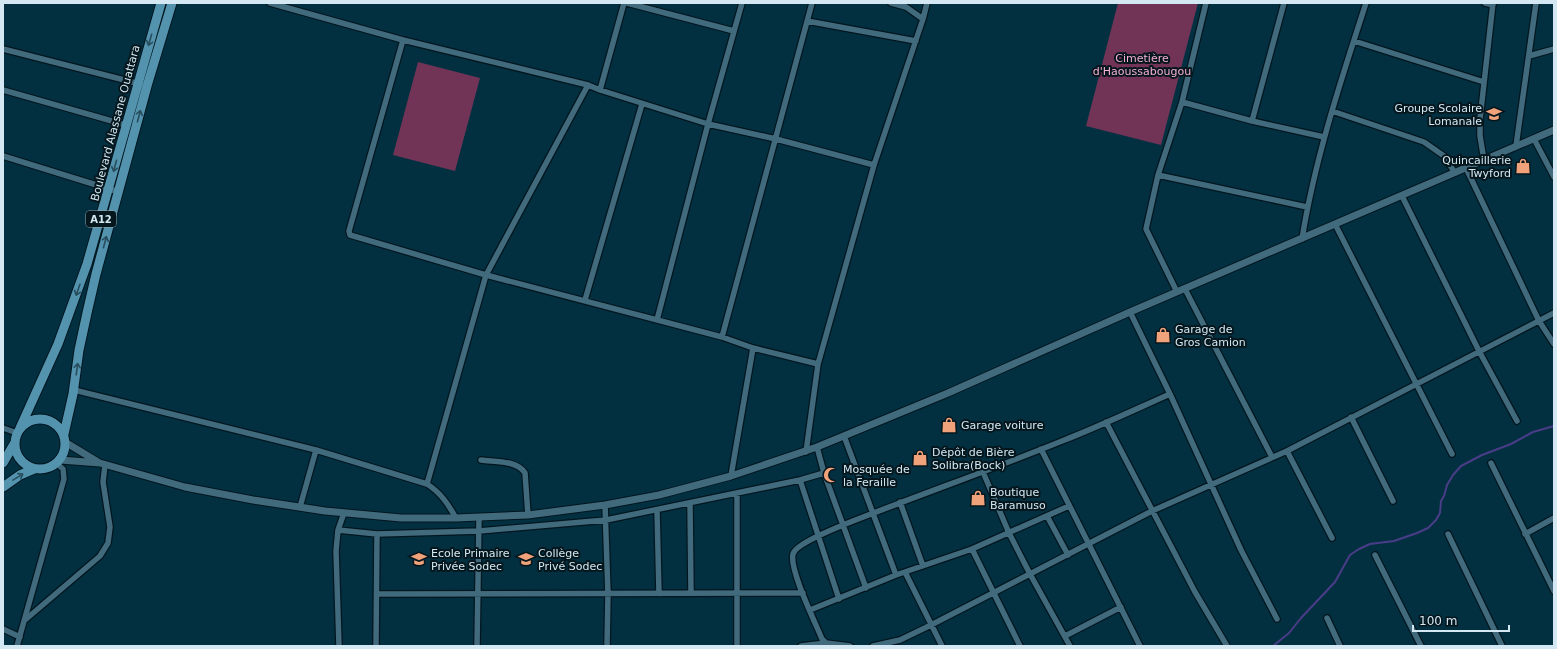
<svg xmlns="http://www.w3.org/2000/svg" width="1557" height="649" viewBox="0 0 1557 649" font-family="'DejaVu Sans',sans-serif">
<rect width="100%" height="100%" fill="#033040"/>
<path fill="#713456" d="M 1118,3 L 1198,3 L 1161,145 L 1086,126 Z
M 418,62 L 480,78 L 455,171 L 393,155 Z"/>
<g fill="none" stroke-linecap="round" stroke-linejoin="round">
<path stroke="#493c88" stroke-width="2" d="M 1253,646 L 1254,646
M 1273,646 L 1289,633 L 1301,618 L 1335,582 L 1350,555 L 1359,549 L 1370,544 L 1394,541 L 1417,533 L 1428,528 L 1436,520 L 1440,513 L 1441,501 L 1444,496 L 1447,485 L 1453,475 L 1461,466 L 1482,455 L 1511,444 L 1533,432 L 1554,426"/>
<g stroke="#02161f" stroke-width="8">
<path id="minor" d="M 270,3 L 403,40 L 588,85 L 600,90 L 708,124 L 776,139 L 874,165
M 627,3 L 734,31
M 891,3 L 906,7 L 923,19
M 1485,3 L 1493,5
M 807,21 L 916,41
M 403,40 L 349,231 L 350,235 L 486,275 L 722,337 L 753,348 L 818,364
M 1354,41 L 1484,82
M 3,49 L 140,84
M 1529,56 L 1554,49
M 3,90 L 126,125
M 600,90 L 624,3
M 1182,102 L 1252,121 L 1324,137
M 1332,111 L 1424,142 L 1444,156 L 1455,173
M 1252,121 L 1284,3
M 1534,139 L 1554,177
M 1516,146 L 1536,3
M 3,156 L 119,192
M 1484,160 L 1480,136 L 1480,119 L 1493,3
M 1466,168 L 1539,321 L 1554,344
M 1158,175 L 1307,207
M 1402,196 L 1479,351 L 1517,421
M 1335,224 L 1452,454
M 1302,239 C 1315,158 1341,80 1366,3
M 1185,289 L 1272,457
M 1177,292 L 1146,229 L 1158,175 L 1182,102 L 1206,3
M 585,300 L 642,104
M 1130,312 L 1170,394 L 1241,550 L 1277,619
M 657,320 L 708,124 L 742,3
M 722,337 L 812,3
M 74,390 L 316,450 L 427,484 C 441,493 448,504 456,518
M 1351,417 L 1393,501
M 1106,422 L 1195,592 L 1227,646
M 3,428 L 17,433
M 844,436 L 896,575
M 817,447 L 824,473 L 866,588
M 1041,449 L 1140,646
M 1287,451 L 1332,538
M 806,452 L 818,364 L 874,165 L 923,19 L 927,3
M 481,460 C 495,462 517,460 525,473 L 528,515
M 1491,463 L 1554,591
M 983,472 L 1009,533 L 1030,574 L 1070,646
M 731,476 L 753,348
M 800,480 L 839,599
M 427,484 L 486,275 L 588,85
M 737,494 L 737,646
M 900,502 L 923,566
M 690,504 L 691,593
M 605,505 L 608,594 L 607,646
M 300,507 L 316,450
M 657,510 L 659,594
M 1047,516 L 1068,555
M 338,530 L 377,534 L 479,531 L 606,520 L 800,480 L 824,473
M 1448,534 L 1502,646
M 1525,534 L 1554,518
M 972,549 L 1020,646
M 1375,555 L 1421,646
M 905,572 L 942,646
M 377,594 L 803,593
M 810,610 L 896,575 L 972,549 L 1069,506
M 1327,618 L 1340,646
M 25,620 L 100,556 L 108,543 L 110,527 L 103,482 L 105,465
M 3,629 L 20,637
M 1065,636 L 1121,607
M 826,643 L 822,639 C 815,622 789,569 793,554 C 796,543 841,526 853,521 C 922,494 993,469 1062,441 C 1098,427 1134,410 1170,394
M 17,646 L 64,479 L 63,469 L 56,463
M 339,646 L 336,551 L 338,530 L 344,513
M 376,646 L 377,534
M 477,646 L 479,518
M 801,646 L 826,643 L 850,646
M 873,646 L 900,640 L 931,625 L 1152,511 L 1287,451 L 1554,313"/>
</g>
<g stroke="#02161f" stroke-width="9">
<path id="tertiary" d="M 65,442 L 98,462
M 60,460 L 100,463 L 185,487 L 253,500 L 325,511 L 401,518 L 456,518 L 528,515 L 605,505 L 659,495 L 731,476 L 817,447 L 948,393 L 1130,312 L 1554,130"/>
</g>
<g stroke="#02161f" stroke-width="11">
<path id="primary" d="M15 444a25 25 0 1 1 50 0a25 25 0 1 1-50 0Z
M 20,428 L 58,344 L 87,264 L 161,3
M 64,434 L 73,394 L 79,350 L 87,313 L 96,274 L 147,86 L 172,3
M 3,463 L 14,444
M 3,487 L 20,475 L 34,469"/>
</g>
<use href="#minor" stroke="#416a7c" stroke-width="5.5"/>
<use href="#tertiary" stroke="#416a7c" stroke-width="7"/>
<use href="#primary" stroke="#5393ae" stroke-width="9"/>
</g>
<defs><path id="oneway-shaft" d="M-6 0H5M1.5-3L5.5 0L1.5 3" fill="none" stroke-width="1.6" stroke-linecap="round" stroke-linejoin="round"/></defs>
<g stroke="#284e5e">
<use href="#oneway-shaft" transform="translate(150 40) rotate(106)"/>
<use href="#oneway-shaft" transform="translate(139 116) rotate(-75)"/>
<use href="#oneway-shaft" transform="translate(115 166) rotate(105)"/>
<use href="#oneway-shaft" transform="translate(105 242) rotate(-75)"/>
<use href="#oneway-shaft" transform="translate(78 290) rotate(109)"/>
<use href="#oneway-shaft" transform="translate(77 369) rotate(-82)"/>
<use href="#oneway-shaft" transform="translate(18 477) rotate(-31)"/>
</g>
<defs>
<g id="school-bare" transform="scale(1.2)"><path d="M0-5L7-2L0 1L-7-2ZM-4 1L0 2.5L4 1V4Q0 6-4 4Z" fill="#f0a27a" stroke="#05161d" stroke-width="2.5" paint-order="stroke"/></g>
<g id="shop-bare" transform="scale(1.2)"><path d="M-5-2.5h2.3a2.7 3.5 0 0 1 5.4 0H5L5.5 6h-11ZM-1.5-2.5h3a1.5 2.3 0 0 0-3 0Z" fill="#f0a27a" stroke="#05161d" stroke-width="2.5" paint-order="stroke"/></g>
<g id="mosque-bare" transform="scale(1.2)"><path d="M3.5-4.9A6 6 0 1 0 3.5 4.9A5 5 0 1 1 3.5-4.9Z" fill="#f0a27a" stroke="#05161d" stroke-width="2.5" paint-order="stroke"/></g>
</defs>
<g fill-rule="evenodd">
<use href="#school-bare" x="1494" y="114"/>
<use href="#shop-bare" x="1523" y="166"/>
<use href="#shop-bare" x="1163" y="335"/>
<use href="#shop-bare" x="949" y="425"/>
<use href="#shop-bare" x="920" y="458"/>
<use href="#mosque-bare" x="831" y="475"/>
<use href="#shop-bare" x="978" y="498"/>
<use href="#school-bare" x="419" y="559"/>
<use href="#school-bare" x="526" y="559"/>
</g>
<g text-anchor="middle" stroke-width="4" stroke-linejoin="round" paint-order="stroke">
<rect fill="#05161d" stroke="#95a9b2" stroke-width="1" x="86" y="211" width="30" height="16" rx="3"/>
<g font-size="10" font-weight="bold" fill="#d3e8f2">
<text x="101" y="223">A12</text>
</g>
<g font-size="11" fill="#f4afd2" stroke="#05161d">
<text x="1142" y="62">Cimetière<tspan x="1142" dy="13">d'Haoussabougou</tspan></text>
</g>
<g font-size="11" fill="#d3e8f2" stroke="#05161d" text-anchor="start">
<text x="1482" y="112" text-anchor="end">Groupe Scolaire<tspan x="1482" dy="13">Lomanale</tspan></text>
<text x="1511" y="164" text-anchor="end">Quincaillerie<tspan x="1511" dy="13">Twyford</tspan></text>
<text x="1175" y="333">Garage de<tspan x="1175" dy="13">Gros Camion</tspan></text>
<text x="961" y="429">Garage voiture</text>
<text x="932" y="456">Dépôt de Bière<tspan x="932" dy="13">Solibra(Bock)</tspan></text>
<text x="843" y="473">Mosquée de<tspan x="843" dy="13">la Feraille</tspan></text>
<text x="990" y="496">Boutique<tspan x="990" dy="13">Baramuso</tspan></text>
<text x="431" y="557">Ecole Primaire<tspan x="431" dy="13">Privée Sodec</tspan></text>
<text x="538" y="557">Collège<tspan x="538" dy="13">Privé Sodec</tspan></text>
</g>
<g font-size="11" fill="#d3e8f2" stroke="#05161d">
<text transform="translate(115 123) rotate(-75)" y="4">Boulevard Alassane Ouattara</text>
</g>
</g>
<rect width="1557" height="649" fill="none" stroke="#d3e8f2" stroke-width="8"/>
<path d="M1413 625v6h96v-6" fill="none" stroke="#d3e8f2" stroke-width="2"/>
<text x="1419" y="625" font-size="12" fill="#d3e8f2" stroke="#05161d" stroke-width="3" paint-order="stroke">100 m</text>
</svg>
